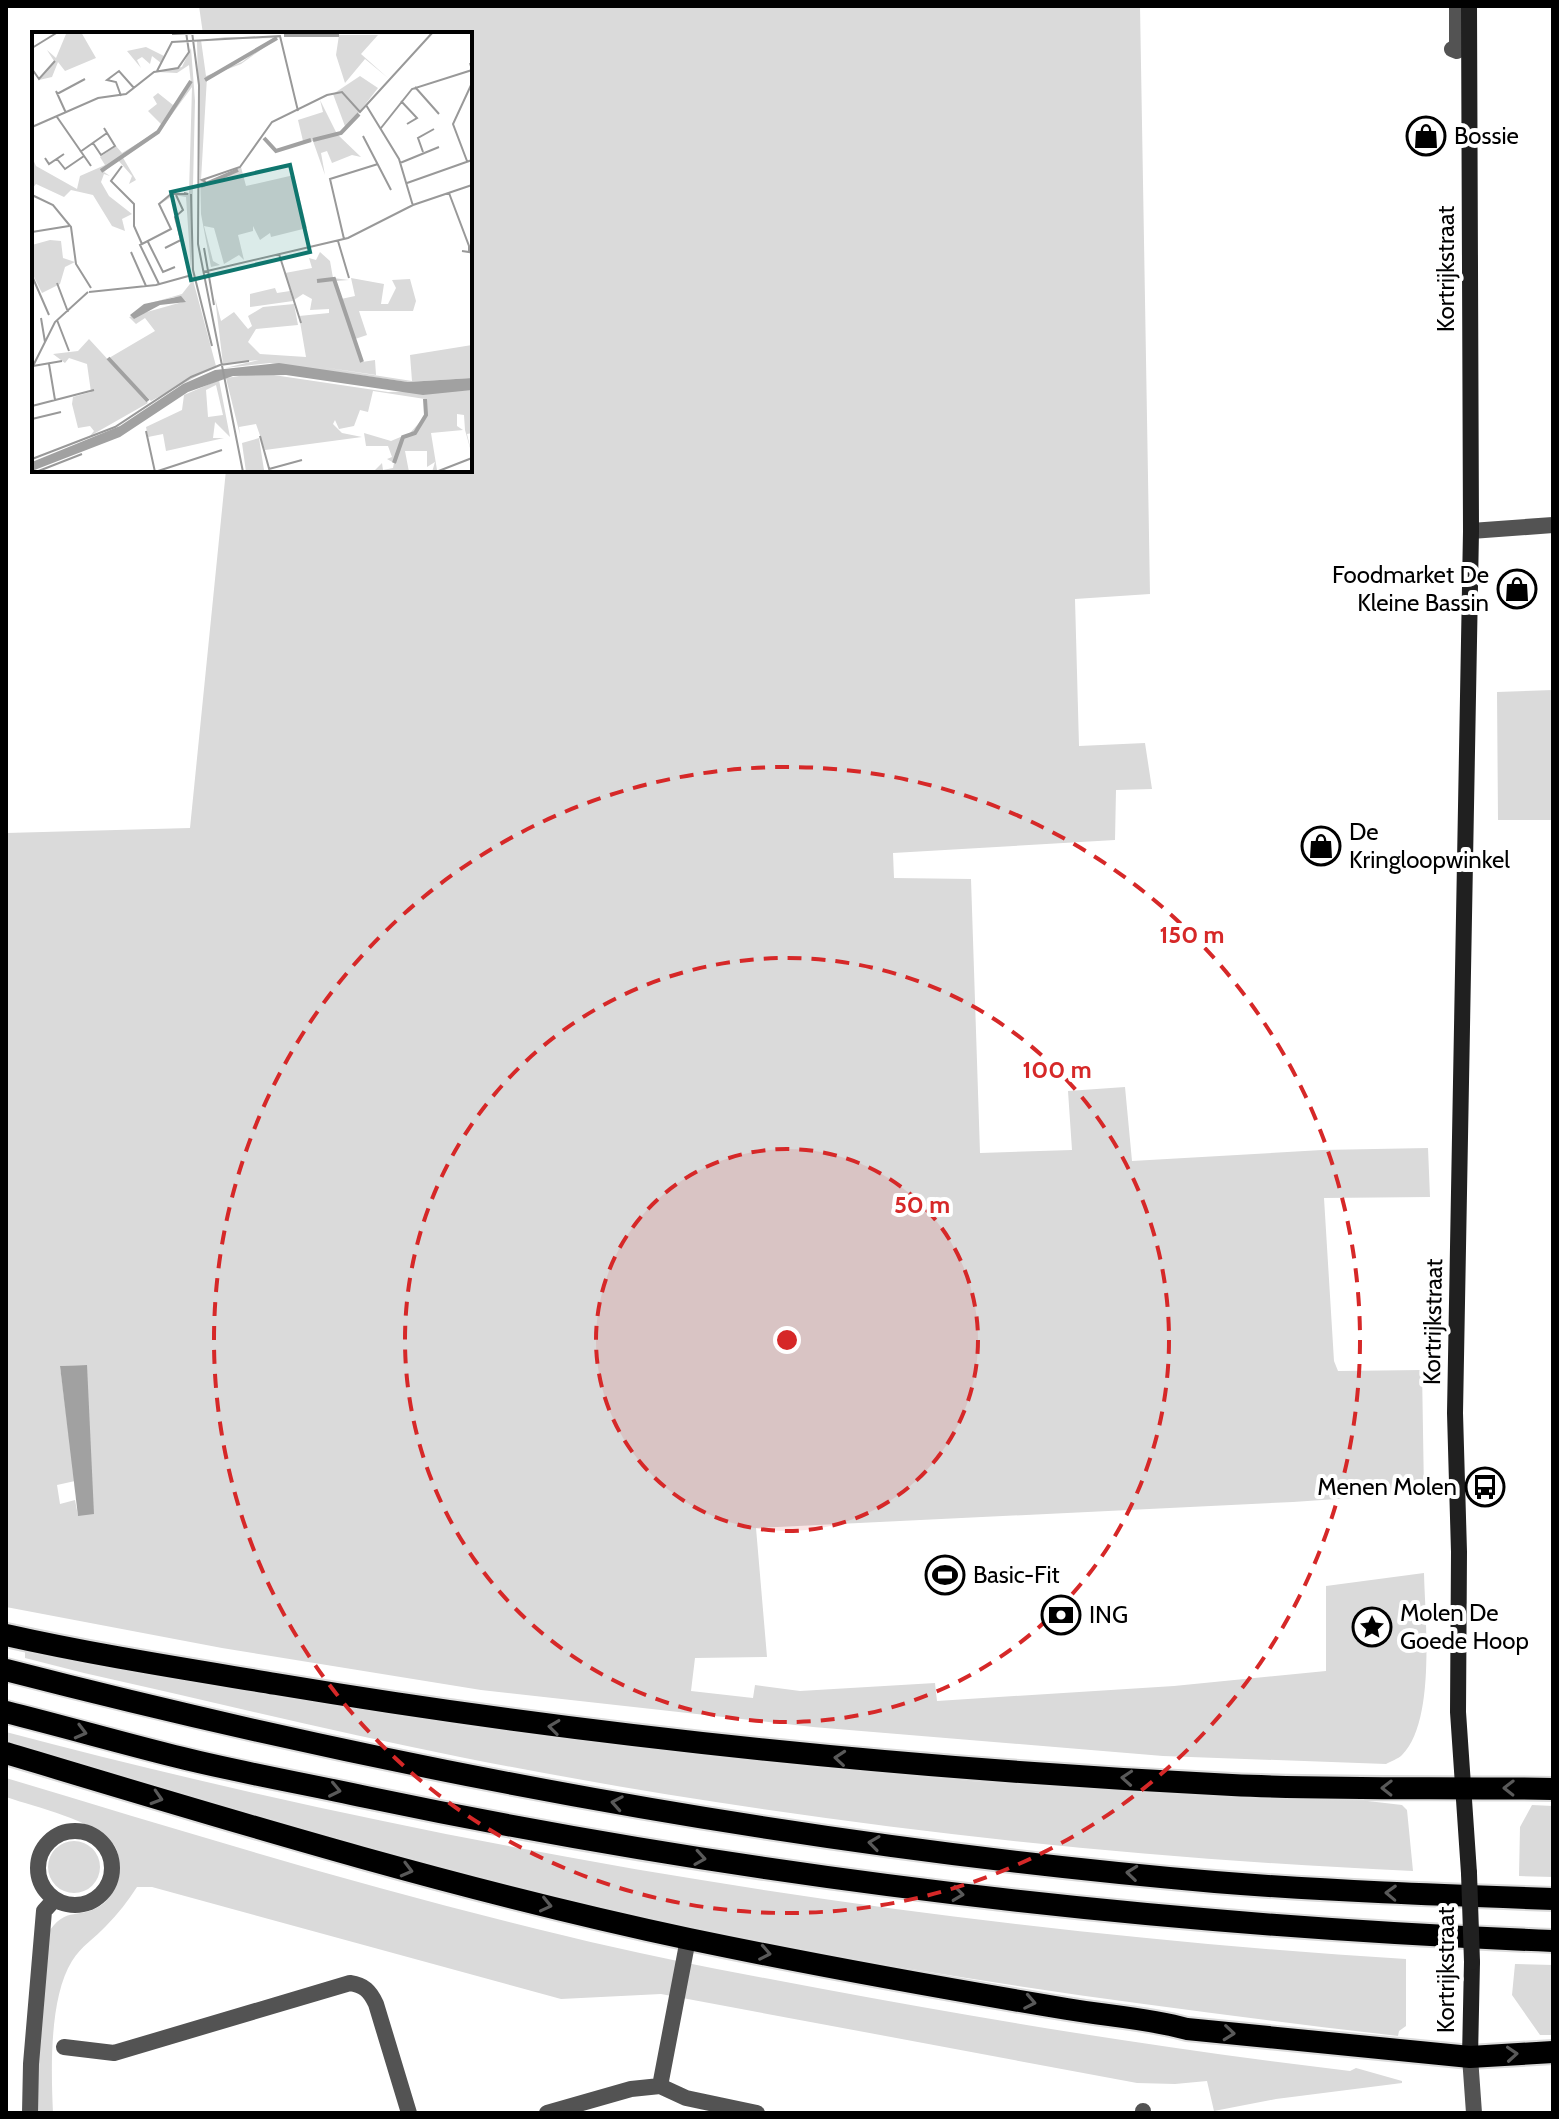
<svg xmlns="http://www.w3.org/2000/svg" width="1559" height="2119" viewBox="0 0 1559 2119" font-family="Cabin,sans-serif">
<rect width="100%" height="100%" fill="#fff"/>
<path fill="#dadada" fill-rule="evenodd" d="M 199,6 L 1140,6 L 1150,594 L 1075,599 L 1079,746 L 1145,743 L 1152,789 L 1116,790 L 1115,840 L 893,853 L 894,878 L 971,879 L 980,1153 L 1072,1150 L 1068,1091 L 1125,1087 L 1132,1161 L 1322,1150 L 1428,1148 L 1430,1197 L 1324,1198 L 1334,1361 L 1338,1371 L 1422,1370 L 1424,1493 L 1293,1502 L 756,1528 L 767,1657 L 695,1658 L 691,1691 L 753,1698 L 755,1685 L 800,1691 L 935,1683 L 937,1701 L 1174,1686 L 1326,1671 L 1326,1586 L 1424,1573 C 1425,1619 1436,1721 1402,1755 C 1398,1759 1391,1761 1386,1764 L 1163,1756 L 813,1727 L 481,1690 L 222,1648 L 6,1607 L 6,833 L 190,828 L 226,470 L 470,470 L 470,34 L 203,34 ZM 86,1365 L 78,1516 L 75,1500 L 60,1504 L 57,1485 L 75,1481 L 60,1366 Z
M 1553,690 L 1553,820 L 1498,820 L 1497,692 Z
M 25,1650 L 85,1662 L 464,1726 L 733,1759 L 982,1782 L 1359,1800 L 1402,1805 L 1407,1810 L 1413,1871 C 1094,1857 774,1819 460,1757 C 334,1732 209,1701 84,1673 L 25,1658 Z
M 6,1732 C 464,1853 934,1930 1406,1959 L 1406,2026 L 1399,2031 L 1398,2036 C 1180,2010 963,1982 747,1939 C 496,1888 251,1815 6,1742 Z
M 6,1778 C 192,1834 377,1891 566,1936 C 651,1957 737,1973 823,1989 C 998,2022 1173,2050 1350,2071 L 1356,2068 L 1402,2081 L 1402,2083 L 1276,2099 L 1214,2111 L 1207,2081 L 1175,2084 L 1137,2083 L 661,1994 L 561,1999 L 152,1887 L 137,1887 C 128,1901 118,1914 106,1926 C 95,1938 81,1946 72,1961 C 49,1998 51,2070 53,2113 L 35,2113 L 47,1935 C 66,1903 80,1922 104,1903 C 110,1898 116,1884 117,1876 C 119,1866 120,1853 114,1845 C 92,1819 38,1808 6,1797 Z
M 1532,1805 L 1553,1806 L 1553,1877 L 1519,1876 L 1520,1827 Z
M48 1867a26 26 0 1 1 52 0a26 26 0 1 1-52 0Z
M 1515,1964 L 1553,1965 L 1553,2035 L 1540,2035 L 1512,1995 Z"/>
<path fill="#a1a1a1" d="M 87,1365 L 94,1514 L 78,1516 L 60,1366 Z"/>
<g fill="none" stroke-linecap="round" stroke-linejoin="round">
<g stroke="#dbdbdb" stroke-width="26">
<path id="trunk" d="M 6,1635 C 95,1655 186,1669 276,1684 C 592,1737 911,1769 1232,1785 C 1339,1790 1446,1787 1553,1789
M 6,1670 C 402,1772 807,1847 1215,1882 C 1327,1891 1440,1895 1553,1899
M 6,1712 C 62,1726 118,1742 174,1756 C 237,1772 302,1783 366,1797 C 757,1879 1154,1925 1553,1941
M 6,1753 C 232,1821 458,1890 689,1939 C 814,1965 941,1988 1067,2009 C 1108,2016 1148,2018 1187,2029 L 1470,2057 L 1553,2052"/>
</g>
<path stroke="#535353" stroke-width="16" d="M 1452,49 L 1457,51 L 1457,6"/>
<path stroke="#535353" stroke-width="16" d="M 1471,531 L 1553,525
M38 1868a37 37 0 1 1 74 0a37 37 0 1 1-74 0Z
M 64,2047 L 114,2053 L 350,1983 C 364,1985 370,1991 376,2004 L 409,2113
M 660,2086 L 688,1939
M 1143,2111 L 1143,2113
M 30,2113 L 31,2064 L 44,1911 L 54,1900
M 547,2113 L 631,2089 L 660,2086 L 686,2098 L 757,2113"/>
<path stroke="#535353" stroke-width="16" d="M 1470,2057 L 1474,2113"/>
<path stroke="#202020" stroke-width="16" d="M 1469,6 L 1471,531 L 1455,1413 L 1459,1552 L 1458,1712 L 1469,1873
M 1470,2057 L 1472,1962"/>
<use href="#trunk" stroke="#000" stroke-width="22"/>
<path stroke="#202020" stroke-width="16" d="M 1469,1873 L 1472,1962"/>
</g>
<defs><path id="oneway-chevron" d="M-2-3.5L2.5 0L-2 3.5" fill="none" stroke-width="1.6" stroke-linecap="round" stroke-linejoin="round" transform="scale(2)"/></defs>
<g stroke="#595959">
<use href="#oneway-chevron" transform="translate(554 1727) rotate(-173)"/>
<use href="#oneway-chevron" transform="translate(81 1732) rotate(15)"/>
<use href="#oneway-chevron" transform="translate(840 1758) rotate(-175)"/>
<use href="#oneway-chevron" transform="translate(1127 1778) rotate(-176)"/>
<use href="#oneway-chevron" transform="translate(1387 1788) rotate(-179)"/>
<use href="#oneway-chevron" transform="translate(1509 1788) rotate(-179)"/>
<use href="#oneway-chevron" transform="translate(335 1790) rotate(12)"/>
<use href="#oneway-chevron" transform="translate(157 1798) rotate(17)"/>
<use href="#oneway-chevron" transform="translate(617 1803) rotate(-170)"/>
<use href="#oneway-chevron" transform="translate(874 1843) rotate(-172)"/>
<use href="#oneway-chevron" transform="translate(700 1858) rotate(9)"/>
<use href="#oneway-chevron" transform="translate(407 1870) rotate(15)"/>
<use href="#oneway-chevron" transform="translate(1132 1873) rotate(-174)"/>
<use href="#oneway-chevron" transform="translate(1391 1893) rotate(-178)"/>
<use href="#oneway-chevron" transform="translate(958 1894) rotate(7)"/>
<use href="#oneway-chevron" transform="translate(546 1905) rotate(13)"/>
<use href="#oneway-chevron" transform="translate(765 1953) rotate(11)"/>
<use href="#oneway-chevron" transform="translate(1030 2002) rotate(11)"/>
<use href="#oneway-chevron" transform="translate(1229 2033) rotate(6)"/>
<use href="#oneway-chevron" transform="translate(1512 2054) rotate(-4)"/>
</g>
<circle cx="787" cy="1340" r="191" fill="#d62828" fill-opacity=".12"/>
<g fill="none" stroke="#d62828" stroke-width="4" stroke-dasharray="14 10">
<circle cx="787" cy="1340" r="191"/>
<circle cx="787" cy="1340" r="382"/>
<circle cx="787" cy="1340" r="573"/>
</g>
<defs>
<g id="shop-ring" transform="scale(2)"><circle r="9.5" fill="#fff" stroke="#000" stroke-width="1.5"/><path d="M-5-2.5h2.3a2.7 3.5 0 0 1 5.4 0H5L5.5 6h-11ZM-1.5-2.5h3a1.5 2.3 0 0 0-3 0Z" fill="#000"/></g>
<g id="bus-ring" transform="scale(2)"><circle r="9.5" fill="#fff" stroke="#000" stroke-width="1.5"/><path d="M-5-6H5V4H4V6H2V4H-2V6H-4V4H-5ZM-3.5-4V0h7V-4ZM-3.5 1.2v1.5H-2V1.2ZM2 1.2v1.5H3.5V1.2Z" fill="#000"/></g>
<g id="stadium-ring" transform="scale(2)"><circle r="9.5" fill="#fff" stroke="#000" stroke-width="1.5"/><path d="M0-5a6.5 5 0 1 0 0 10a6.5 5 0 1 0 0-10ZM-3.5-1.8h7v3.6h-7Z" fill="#000"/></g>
<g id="bank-ring" transform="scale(2)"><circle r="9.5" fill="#fff" stroke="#000" stroke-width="1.5"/><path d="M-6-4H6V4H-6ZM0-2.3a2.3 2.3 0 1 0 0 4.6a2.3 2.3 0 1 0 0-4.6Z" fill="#000"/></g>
<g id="sight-ring" transform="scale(2)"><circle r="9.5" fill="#fff" stroke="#000" stroke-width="1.5"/><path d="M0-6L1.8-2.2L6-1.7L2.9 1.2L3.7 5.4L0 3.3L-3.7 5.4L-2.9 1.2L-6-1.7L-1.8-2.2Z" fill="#000"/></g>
</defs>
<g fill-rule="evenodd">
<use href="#shop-ring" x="1426" y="136"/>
<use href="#shop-ring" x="1517" y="589"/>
<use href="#shop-ring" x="1321" y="846"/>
<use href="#bus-ring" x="1485" y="1487"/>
<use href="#stadium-ring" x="945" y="1575"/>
<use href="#bank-ring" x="1061" y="1615"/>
<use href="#sight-ring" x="1372" y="1627"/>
</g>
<g text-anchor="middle" stroke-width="8" stroke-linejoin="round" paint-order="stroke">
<g font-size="24" fill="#000" stroke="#fff" text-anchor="start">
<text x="1454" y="144">Bossie</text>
<text x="1489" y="583" text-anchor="end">Foodmarket De<tspan x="1489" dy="28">Kleine Bassin</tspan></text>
<text x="1349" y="840">De<tspan x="1349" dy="28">Kringloopwinkel</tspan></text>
<text x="1457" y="1495" text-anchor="end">Menen Molen</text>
<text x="973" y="1583">Basic-Fit</text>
<text x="1400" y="1621">Molen De<tspan x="1400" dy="28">Goede Hoop</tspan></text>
<text x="1089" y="1623">ING</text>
</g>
<g font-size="24" fill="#000" stroke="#fff">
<text transform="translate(1446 269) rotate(-90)" y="8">Kortrijkstraat</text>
<text transform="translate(1433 1322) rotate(-89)" y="8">Kortrijkstraat</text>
<text transform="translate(1446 1970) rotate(-90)" y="8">Kortrijkstraat</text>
</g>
</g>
<g transform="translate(32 32)">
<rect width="440" height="440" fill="#fff"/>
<path d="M 49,0 L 64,26 L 33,39 L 26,30 L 20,45 L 7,48 L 22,29 L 15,18 L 24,26 L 34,2 ZM 307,3 L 346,3 L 329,22 L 356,46 L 333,27 L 313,51 L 304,23 ZM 193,5 L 247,5 L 209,32 L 175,45 L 169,148 L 174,151 L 209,135 L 214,154 L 262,143 L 275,196 L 239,205 L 238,201 L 228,208 L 221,194 L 221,199 L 206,203 L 212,228 L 207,223 L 192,232 L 182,196 L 172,194 L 181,229 L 188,233 L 179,235 L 169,182 L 165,9 ZM 241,6 L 210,30 L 174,44 L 169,8 ZM 114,15 L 132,24 L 129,31 L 120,24 L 118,32 L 110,25 L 105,28 L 109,36 L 95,19 ZM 159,16 L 163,69 L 159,239 L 154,165 L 142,163 L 127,173 L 137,163 L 157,161 L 160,55 L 127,100 L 90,124 L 104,148 L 97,152 L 100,144 L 85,127 L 72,140 L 78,144 L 72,142 L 69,150 L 77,164 L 100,182 L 90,187 L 93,199 L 80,194 L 61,163 L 39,158 L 32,165 L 4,152 L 0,157 L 0,125 L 4,134 L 45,157 L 48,144 L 73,133 L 68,125 L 84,114 L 90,121 L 124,100 L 130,93 L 116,79 L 125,72 L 121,65 L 126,61 L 141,73 L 159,52 L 157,33 L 145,41 L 125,40 L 150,35 ZM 328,44 L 346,56 L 314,97 L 301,62 ZM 288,68 L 305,102 L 329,125 L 320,123 L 300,131 L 295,119 L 289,121 L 293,143 L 281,109 L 271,109 L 266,88 L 291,80 ZM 18,208 L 29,209 L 31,226 L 43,230 L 33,235 L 28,252 L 10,261 L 0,241 L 0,213 ZM 288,220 L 298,229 L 301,246 L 317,248 L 304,249 L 309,267 L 323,264 L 319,246 L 352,252 L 349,272 L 356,272 L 364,256 L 360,248 L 378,247 L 384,269 L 381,279 L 327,279 L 335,303 L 323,307 L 330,330 L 343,328 L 344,343 L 290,335 L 380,349 L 378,323 L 440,313 L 440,346 L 376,350 L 238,331 L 193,336 L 227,328 L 191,332 L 183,266 L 189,289 L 202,280 L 216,297 L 220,294 L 216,284 L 231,275 L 262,272 L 266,293 L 224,297 L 216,310 L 228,322 L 274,325 L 267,284 L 297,281 L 297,277 L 278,278 L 280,267 L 271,262 L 262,268 L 253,241 L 280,236 L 277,226 L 284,228 ZM 161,248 L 184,334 L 119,369 L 77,326 L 123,299 L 113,286 L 104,292 L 97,285 L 154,269 L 142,265 L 105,275 L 150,262 ZM 243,256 L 245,261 L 258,259 L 261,269 L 218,275 L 218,262 ZM 57,307 L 116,371 L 58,404 L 62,399 L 58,394 L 46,396 L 40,372 L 41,365 L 59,360 L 55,332 L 37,326 L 33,331 L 21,322 L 46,319 ZM 228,341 L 356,360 L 440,358 L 440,401 L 435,402 L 440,423 L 433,398 L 432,383 L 425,382 L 425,394 L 431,398 L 399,401 L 405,438 L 400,440 L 403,430 L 395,435 L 395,419 L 373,419 L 377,440 L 341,440 L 350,431 L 351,438 L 361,436 L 362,431 L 355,427 L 360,425 L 356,414 L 334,414 L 332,401 L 359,409 L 378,401 L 395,382 L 393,367 L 341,359 L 336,380 L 328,378 L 322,394 L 307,397 L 303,388 L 301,392 L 310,401 L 330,405 L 233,418 L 224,392 L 207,395 L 208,403 L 194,346 ZM 187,348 L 198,405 L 183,390 L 181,406 L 192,406 L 134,419 L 131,402 L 116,405 L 114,395 L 150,378 L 152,363 ZM 184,353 L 191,383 L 176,385 L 174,358 ZM 227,406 L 232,438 L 214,440 L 210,411 Z" fill="#dadada" fill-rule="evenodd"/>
<path d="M 149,264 L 154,270 L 128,273 L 102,287 L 98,283 L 112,272 ZM 247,331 L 376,350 L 440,346 L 440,358 L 391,363 L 254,343 L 201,344 L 156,360 L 88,405 L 0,439 L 0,430 L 88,394 L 151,352 L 183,338 Z" fill="#a1a1a1"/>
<path fill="none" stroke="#a1a1a1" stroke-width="4" d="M 252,3 L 307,3M 173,48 L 245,6M 232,106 L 244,119 L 279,108M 281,108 L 309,101 L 327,82M 69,139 L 126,100 L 159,49M 169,154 L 206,138M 285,249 L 302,247 L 330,330M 76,326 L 116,369M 362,431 L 371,405 L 383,401 L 394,383 L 393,367"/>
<path fill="none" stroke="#999" stroke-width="2" d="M 160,0 L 167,53 L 166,212 L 211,440M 140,2 L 186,0M 0,16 L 26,0M 0,37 L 7,47 L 23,29M 125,39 L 140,10 L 248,4 L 266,79M 383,55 L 407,82M 24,59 L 34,81M 25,62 L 53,47M 89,64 L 84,50 L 75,48 L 87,39 L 102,56M 369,69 L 385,86 L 375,92M 334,73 L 367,127 L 381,174M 25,85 L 59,134M 0,95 L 66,66 L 94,62 L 122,40 L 146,36 L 157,20 L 154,0M 349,96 L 380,57 L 440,38 L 438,31M 331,104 L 359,158M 61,111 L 69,123 L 83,114 L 72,96M 48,120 L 75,101M 391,120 L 386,106 L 402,97M 13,126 L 17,132 L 32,122M 25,127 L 33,137 L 52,124M 435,129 L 421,92 L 440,51M 368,131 L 407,115M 90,134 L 79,149 L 102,172 L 102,194 L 110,212M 174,150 L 170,148 L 208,135 L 240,90 L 295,63 L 310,60 L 328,80 L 401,0M 375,151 L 440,128M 417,161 L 437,214 L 437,220 L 430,219M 159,162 L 161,238 L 180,314M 0,163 L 21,173 L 39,195 L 44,232 L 59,256M 0,200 L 37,194M 312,207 L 298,147 L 346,132M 306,209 L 317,246M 116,210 L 131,240 L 143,235M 133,216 L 149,208 L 143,185 L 151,178 L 144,163M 172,216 L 182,273M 99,220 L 114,254M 247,222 L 269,291M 171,240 L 316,206 L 381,173 L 440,153M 0,244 L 17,283M 25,251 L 36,280M 127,252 L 108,213 L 139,197 L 127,172 L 139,162 L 156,162 L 152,161M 57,260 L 124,253 L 160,243M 9,286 L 13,310M 25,288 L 37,319M 17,332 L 23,368M 1,334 L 30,329M 0,336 L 23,290 L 56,260M 0,374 L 62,358M 0,387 L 29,380M 114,399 L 123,440M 228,404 L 238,440M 0,427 L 83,395 L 159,345 L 188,333 L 217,329M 237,437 L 270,428M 4,440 L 50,422M 123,440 L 190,418M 404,440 L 440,426"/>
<path fill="#0f766e" fill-opacity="0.15" stroke="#0f766e" stroke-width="4" d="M 258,133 L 278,220 L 159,248 L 139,160 Z"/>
<rect width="440" height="440" fill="none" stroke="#000" stroke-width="4"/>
</g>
<circle cx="787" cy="1340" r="12" fill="#d62828" stroke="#fff" stroke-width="4"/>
<g font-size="24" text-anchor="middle" font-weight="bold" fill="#d62828" stroke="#fff" stroke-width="8" stroke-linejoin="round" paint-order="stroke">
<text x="1192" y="943">150 m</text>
<text x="1057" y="1078">100 m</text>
<text x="922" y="1213">50 m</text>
</g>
<rect width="1559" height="2119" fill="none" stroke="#000000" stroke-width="16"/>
</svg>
